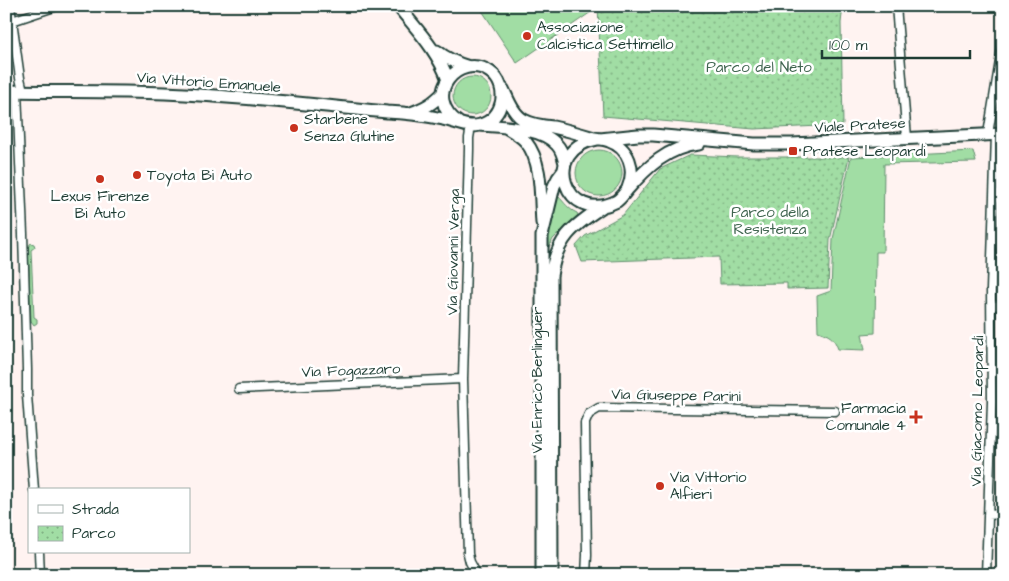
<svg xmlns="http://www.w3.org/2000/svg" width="1009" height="581" viewBox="0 0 1009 581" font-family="'Architects Daughter',sans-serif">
<defs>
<pattern id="park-dots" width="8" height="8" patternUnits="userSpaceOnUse" patternTransform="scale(1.25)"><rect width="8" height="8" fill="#a1dda4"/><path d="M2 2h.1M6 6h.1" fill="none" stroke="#83b486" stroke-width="1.8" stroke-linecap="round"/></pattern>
</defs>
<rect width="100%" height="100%" fill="#fff3f1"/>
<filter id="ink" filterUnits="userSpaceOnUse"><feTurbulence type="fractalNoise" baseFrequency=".02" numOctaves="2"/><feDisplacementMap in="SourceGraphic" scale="10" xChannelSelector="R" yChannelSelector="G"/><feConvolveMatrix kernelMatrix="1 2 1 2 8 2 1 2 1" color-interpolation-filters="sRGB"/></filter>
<g filter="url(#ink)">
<path fill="#a1dda4" stroke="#608d6c" d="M 479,6 L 591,6 L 594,10 L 517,63 Z
M453 96a19 19 0 1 1 38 0a19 19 0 1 1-38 0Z
M576 173a23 23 0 1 1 46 0a23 23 0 1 1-46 0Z
M 973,151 L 976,162 L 884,164 L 883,252 L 876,252 L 875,333 L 862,334 L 865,350 L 838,349 C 834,337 829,335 818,331 L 817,296 L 831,291 L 833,239 L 851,157 Z
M 558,196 C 565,203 568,209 577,213 L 578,215 L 553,239 L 547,251 L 548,223 L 557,197 Z
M 31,243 L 34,244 L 35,247 L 31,250 L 34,317 L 37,319 L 37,323 L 34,325 L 31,321 L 28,247 Z
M 1003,522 L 1003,575 L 999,575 L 999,523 Z"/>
<path fill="url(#park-dots)" stroke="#608d6c" d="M 598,6 L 843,6 L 841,23 L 843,125 L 754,129 L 603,116 Z
M 690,155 L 738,157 L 849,157 L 830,240 L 828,288 L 787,289 L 787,283 L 720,284 L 719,257 L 582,262 L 576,246 L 585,236 L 623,215 L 660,169 Z"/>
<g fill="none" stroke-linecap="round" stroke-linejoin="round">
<g stroke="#1f3d34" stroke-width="11">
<path id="minor" d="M 10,6 L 20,78 L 23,91
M 896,6 L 907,138
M 12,21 L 57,6
M 17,91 L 23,234 L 27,369 L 27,395 L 34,490
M 471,126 L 469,138 L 469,149 L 463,379 L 468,554 L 470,562 L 477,575
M 988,134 L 1003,43
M 992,306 L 1003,305
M 239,389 L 463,379
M 988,515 L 1003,514
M 39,552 L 40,575
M 586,575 L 587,555 L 585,423 L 589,414 L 599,408 L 835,411
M 986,575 L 992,402 L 991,290 L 996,134"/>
</g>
<g stroke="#1f3d34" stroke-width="15">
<path id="secondary" d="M 398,6 C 417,30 438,51 448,80
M 437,51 C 447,59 456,63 469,67
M 503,89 C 508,99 513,114 524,120 C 533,125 543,126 553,127 C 567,130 581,134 594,138 C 599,139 604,139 609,141 C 629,148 636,169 628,188
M 6,91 C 59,92 112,91 165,93 C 239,96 313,105 387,112 C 406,113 425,115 443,119 C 455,121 468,129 480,125 C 504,119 510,86 490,72 C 459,51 420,96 459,123
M 411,113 C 425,108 432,104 443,93
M 481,125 C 503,127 542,127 557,145 C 562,150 563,156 565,163
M 507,128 C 514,132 521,136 526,142 C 543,163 540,198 542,223
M 597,139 C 539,149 565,227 617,201 C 621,198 624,194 627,190 C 647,167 668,147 699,144
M 600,139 L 638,135 L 653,135 L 754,144 L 792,144 L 1003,134
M 542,575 L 542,236 L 554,186 L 558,178 L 564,170
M 552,575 L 551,276 C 556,239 573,226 602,207"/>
</g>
<use href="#minor" stroke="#fff" stroke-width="8"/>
<use href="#secondary" stroke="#fff" stroke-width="11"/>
</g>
</g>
<g fill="#c8321e" stroke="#fff" stroke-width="2">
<circle cx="527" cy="36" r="5"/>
<circle cx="294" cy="128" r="5"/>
<rect x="788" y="146" width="10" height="10" rx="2.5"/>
<circle cx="137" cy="175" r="5"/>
<circle cx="100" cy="179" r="5"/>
<path d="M913.5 409.5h5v5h5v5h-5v5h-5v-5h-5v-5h5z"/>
<circle cx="660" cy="486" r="5"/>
</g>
<g text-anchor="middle" stroke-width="5" stroke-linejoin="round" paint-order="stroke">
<g font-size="15" fill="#1f3d34" stroke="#fff" text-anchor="start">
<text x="537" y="32">Associazione<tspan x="537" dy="17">Calcistica Settimello</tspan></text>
<text x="304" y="124">Starbene<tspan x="304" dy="17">Senza Glutine</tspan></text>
<text x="803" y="156">Pratese Leopardi</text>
<text x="147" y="180">Toyota Bi Auto</text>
<text x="100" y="201" text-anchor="middle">Lexus Firenze<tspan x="100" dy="17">Bi Auto</tspan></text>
<text x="906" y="413" text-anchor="end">Farmacia<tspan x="906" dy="17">Comunale 4</tspan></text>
<text x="670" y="482">Via Vittorio<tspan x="670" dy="17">Alfieri</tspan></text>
</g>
<g font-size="15" fill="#406550" stroke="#fff">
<text x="759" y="72">Parco del Neto</text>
<text x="770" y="217">Parco della<tspan x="770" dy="17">Resistenza</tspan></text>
</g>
<g font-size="15" fill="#1f3d34" stroke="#fff">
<text transform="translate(209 82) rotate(4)" y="5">Via Vittorio Emanuele</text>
<text transform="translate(860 125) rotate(-3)" y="5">Viale Pratese</text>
<text transform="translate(453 252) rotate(-89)" y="5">Via Giovanni Verga</text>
<text transform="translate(351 370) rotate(-2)" y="5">Via Fogazzaro</text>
<text transform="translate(537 380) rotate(-90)" y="5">Via Enrico Berlinguer</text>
<text transform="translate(676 395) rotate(1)" y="5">Via Giuseppe Parini</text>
<text transform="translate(977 411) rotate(-89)" y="5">Via Giacomo Leopardi</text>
</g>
</g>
<rect width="1009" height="581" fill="none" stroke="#fff" stroke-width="25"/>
<rect x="12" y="12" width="984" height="556" fill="none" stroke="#1f3d34" stroke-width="2" filter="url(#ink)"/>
<rect x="28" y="488" width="162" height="65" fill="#ffffff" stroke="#a5b1ae"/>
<rect x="38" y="505" width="25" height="8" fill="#ffffff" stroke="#a5b1ae"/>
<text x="72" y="514" font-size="15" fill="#1f3d34">Strada</text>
<rect x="38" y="526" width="25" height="15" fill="url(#park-dots)" stroke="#a5b1ae"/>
<text x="72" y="538" font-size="15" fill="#1f3d34">Parco</text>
<path d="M822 50v8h148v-8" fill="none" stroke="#1f3d34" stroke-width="2.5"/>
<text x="829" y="50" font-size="15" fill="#1f3d34" stroke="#ffffff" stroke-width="4" paint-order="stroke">100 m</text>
</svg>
